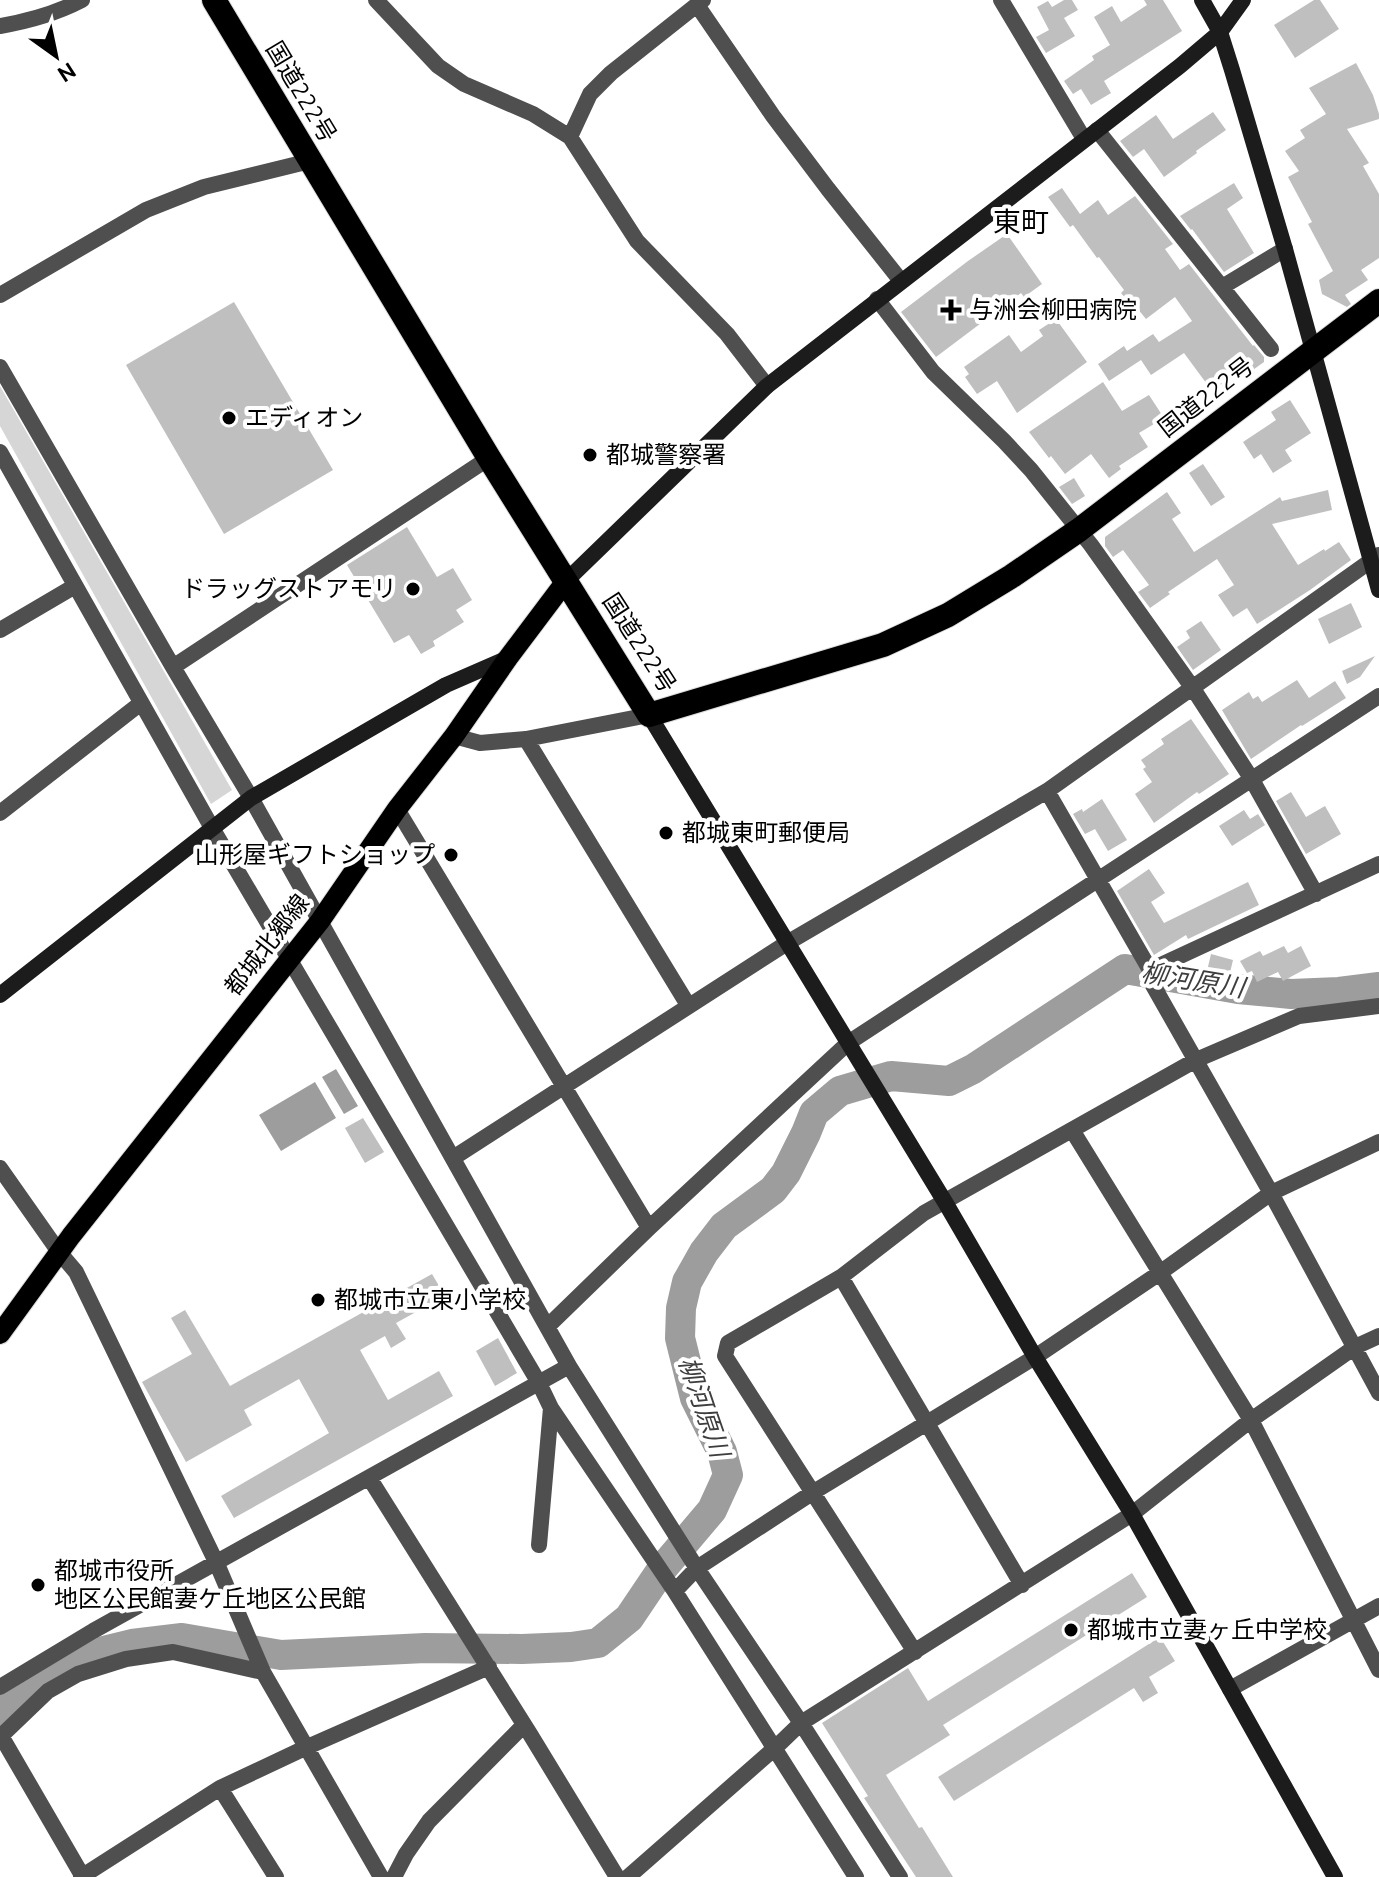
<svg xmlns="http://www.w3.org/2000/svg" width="1379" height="1877" viewBox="0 0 1379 1877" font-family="Ubuntu,'Noto Sans JP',sans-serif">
<rect width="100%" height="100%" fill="#fff"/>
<path fill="#d6d6d6" d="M 0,386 L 232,790 L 211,804 L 0,426 Z"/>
<path fill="#9d9d9d" d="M 336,1069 L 358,1106 L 344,1114 L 322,1077 Z
M 315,1082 L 336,1118 L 281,1151 L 259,1115 Z"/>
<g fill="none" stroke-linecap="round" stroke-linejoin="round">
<path stroke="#9d9d9d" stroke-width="30" d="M 0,1714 L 39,1681 L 91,1654 L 132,1644 L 182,1638 L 281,1655 L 425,1648 L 522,1649 L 571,1647 L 598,1643 L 629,1618 L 662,1569 L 712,1510 L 728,1475 L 722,1452 L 695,1398 L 680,1338 L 681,1308 L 687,1282 L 704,1252 L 724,1226 L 773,1190 L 786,1173 L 806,1133 L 814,1113 L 840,1091 L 891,1076 L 949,1081 L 973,1069 L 1125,969 L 1238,989 L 1291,994 L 1339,992 L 1379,987"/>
</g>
<path fill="#bfbfbf" d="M 1064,0 L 1072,0 L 1078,10 L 1064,18 L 1075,36 L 1046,53 L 1036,37 L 1049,30 L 1037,7 L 1048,1 L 1052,7 Z
M 1144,0 L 1163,0 L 1182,31 L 1104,81 L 1111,93 L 1091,105 L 1081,89 L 1073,94 L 1064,81 L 1094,60 L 1092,56 L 1110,45 L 1094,17 L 1112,6 L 1121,22 L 1147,5 Z
M 1314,0 L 1320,0 L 1339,29 L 1295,58 L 1274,25 Z
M 1356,63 L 1373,95 L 1379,114 L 1379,119 L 1347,129 L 1369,163 L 1363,166 L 1379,194 L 1379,258 L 1361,270 L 1368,280 L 1345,295 L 1351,304 L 1347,307 L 1322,294 L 1319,280 L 1333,271 L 1308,224 L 1312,222 L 1288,177 L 1299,171 L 1285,151 L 1305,138 L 1300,130 L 1326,114 L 1309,88 Z
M 1213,112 L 1226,130 L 1196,151 L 1197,153 L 1164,177 L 1144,149 L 1133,157 L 1120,141 L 1156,115 L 1173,139 Z
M 1234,183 L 1243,198 L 1227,209 L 1254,253 L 1224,272 L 1192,229 L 1191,230 L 1180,216 Z
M 1062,188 L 1080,214 L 1098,200 L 1108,215 L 1135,196 L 1173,244 L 1165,249 L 1180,270 L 1189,264 L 1253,346 L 1254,345 L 1264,357 L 1264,362 L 1236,382 L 1232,377 L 1212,391 L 1184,353 L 1151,375 L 1141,360 L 1109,381 L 1098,364 L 1124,346 L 1127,351 L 1153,334 L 1159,342 L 1192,321 L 1175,297 L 1146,319 L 1137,308 L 1134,310 L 1121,293 L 1124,290 L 1099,257 L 1097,258 L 1073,225 L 1070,227 L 1048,197 Z
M 1007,234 L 1042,284 L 1024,297 L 1021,293 L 936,357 L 901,312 L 968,261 Z
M 234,302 L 333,470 L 224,534 L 126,365 Z
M 1056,319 L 1087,362 L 1017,413 L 997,381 L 977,394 L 965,377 L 969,374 L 964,367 L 1009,335 L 1021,352 L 1043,336 L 1039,330 Z
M 1103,382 L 1122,411 L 1149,395 L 1164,418 L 1139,433 L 1148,447 L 1119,466 L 1121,469 L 1109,478 L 1091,454 L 1065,474 L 1051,456 L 1049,458 L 1029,432 Z
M 1290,400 L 1311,433 L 1285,450 L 1292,461 L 1273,473 L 1261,454 L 1254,459 L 1243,442 L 1276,420 L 1271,412 Z
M 1203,464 L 1225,497 L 1211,506 L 1189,473 Z
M 1074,478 L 1085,496 L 1072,504 L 1059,487 Z
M 1328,490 L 1332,510 L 1272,524 L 1298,565 L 1324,549 L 1325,551 L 1339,542 L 1351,560 L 1310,590 L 1257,624 L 1247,608 L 1233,617 L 1218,595 L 1234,585 L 1217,559 L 1168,592 L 1170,594 L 1150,608 L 1138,592 L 1149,585 L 1123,550 L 1113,557 L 1105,546 L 1105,537 L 1167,492 L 1181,513 L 1172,519 L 1194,552 L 1280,497 L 1282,501 Z
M 407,527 L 437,577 L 453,568 L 472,600 L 456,610 L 464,622 L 433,641 L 435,646 L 421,654 L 409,635 L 394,643 L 347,565 Z
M 1351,603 L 1362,627 L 1329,644 L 1318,619 Z
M 1201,621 L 1221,650 L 1193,670 L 1177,647 L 1190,638 L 1186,631 Z
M 1375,656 L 1360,677 L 1347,684 L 1342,671 Z
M 1297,680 L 1309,698 L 1335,681 L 1346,698 L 1302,726 L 1301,725 L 1251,759 L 1222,710 L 1249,692 L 1253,699 L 1258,696 L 1262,702 Z
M 1191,719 L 1229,774 L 1199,794 L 1197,792 L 1154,823 L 1135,794 L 1152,782 L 1143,769 L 1146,767 L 1141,760 L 1164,744 L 1161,739 Z
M 1291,792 L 1306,817 L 1325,806 L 1341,834 L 1306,854 L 1276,801 Z
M 1102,799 L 1127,840 L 1108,851 L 1095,829 L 1085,834 L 1073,814 L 1082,809 L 1083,812 Z
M 1244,810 L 1250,819 L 1258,814 L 1265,825 L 1232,846 L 1219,826 Z
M 1149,869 L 1165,893 L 1151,902 L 1164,923 L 1248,882 L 1259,905 L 1188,939 L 1186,935 L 1154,955 L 1117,891 Z
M 1284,946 L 1288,953 L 1301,946 L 1311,966 L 1283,981 L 1278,972 L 1257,982 L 1252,971 L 1247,973 L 1240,961 L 1260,951 L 1263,956 Z
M 1211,954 L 1233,960 L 1229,977 L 1207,971 Z
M 363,1118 L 384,1152 L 365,1163 L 345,1128 Z
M 432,1274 L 445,1296 L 396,1323 L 406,1339 L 391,1348 L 385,1336 L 360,1350 L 388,1400 L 439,1371 L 453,1396 L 234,1518 L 221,1496 L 329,1433 L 299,1379 L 244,1410 L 252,1425 L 186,1462 L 142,1382 L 192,1354 L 171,1318 L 185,1310 L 230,1386 Z
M 498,1338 L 517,1373 L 495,1386 L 476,1351 Z
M 1132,1573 L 1147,1597 L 943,1725 L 950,1735 L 886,1775 L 919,1828 L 922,1827 L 953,1877 L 916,1877 L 864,1798 L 868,1796 L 822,1723 L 908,1668 L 928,1701 Z
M 1160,1637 L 1175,1661 L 1149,1677 L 1158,1693 L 1143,1702 L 1134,1688 L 954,1801 L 938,1777 Z"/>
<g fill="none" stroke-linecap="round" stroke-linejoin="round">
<g stroke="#dbdbdb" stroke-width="22">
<path id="primary" d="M 0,1334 L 71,1236 L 320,921 L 397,809 L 454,736 L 508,658 L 566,581"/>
</g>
<g stroke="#dbdbdb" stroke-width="26">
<path id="highway" d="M 214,0 L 489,458 L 649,715 L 883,645 L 948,615 L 1012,576 L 1079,530 L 1379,301"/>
</g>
<path stroke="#4f4f4f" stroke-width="16" d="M 376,0 L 438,66 L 464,84 L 533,114 L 570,137 L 637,241 L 727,334 L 767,386
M 1001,0 L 1084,139
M 697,5 L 773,116 L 828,189 L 901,281
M 0,26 C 30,21 55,14 82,0
M 1097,130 L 1271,349
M 570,137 L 590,94 L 611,73 L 703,0
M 1222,287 L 1285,249
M 0,295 L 146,210 L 204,187 L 310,161
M 877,299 L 933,372 L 1004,441 L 1031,470 L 1091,545 L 1192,687 L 1251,778 L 1316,894
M 0,367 L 173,667 L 251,798 L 569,1366 L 696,1567 L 801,1723 L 900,1877
M 0,452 L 212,828 L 539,1383 L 551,1408 L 674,1590 L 856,1877
M 0,630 L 75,586
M 173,667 L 489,458
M 454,736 L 480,743 L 526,739 L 649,715
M 526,739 L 688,1005
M 1047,791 L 1150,970 L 1150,980 L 1271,1193 L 1379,1393
M 397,809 L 649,1228
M 0,813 L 141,703
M 1150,970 L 1379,864
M 1072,1130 L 1251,1420 L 1379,1670
M 453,1158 L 787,943 L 1047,791 L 1379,555
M 0,1168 L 59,1252 L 76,1272 L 217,1564 L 263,1672 L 381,1877
M 841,1277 L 1022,1585
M 547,1327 L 649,1228 L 848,1043 L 1379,696
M 370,1479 L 530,1734 L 617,1877
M 539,1545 L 551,1408
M 675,1591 L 697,1568 L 812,1493 L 1035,1357 L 1161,1272 L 1271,1193 L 1379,1142
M 915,1652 L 725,1356 L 728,1343 L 841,1277 L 924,1213 L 1196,1060 L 1299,1016 L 1379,1006
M 0,1687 L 93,1631 L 569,1366
M 1230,1689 L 1379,1606
M 0,1734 L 83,1877
M 0,1737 L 48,1691 L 78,1674 L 126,1659 L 173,1652 L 263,1672
M 220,1788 L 276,1877
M 81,1877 L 220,1788 L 305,1748 L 489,1667
M 394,1877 L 406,1854 L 429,1821 L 524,1725
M 628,1877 L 775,1748 L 801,1723 L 1132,1514 L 1251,1420 L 1355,1347 L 1379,1336"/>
<path stroke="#1c1c1c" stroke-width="16" d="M 1202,0 L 1220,32 L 1232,70 L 1285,249 L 1379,590
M 566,581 L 767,386 L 1180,66 L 1220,32 L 1243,0
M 649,715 L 945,1202 L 1035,1357 L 1132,1514 L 1335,1877
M 0,995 L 251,798 L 446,685 L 508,658"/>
<use href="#primary" stroke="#000" stroke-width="20"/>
<use href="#highway" stroke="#000" stroke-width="24"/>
</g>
<g fill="#000" stroke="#fff" stroke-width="3">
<path d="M947 298h8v8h8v8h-8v8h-8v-8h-8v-8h8z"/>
<circle cx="229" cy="418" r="8"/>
<circle cx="590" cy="455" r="8"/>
<circle cx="413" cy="589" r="8"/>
<circle cx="666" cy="833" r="8"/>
<circle cx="451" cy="855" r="8"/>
<circle cx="318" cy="1300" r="8"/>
<circle cx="38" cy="1585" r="8"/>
<circle cx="1071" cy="1630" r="8"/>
</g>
<g text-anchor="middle" stroke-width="8" stroke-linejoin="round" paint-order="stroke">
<g font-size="24" fill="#000" stroke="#fff">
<text transform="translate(301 92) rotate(59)" y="8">国道222号</text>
<text transform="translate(1206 397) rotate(-38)" y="8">国道222号</text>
<text transform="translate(639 643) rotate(57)" y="8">国道222号</text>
<text transform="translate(267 945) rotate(-52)" y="8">都城北郷線</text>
</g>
<g font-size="24" fill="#000" stroke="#fff" text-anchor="start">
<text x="969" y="318">与洲会柳田病院</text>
<text x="245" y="426">エディオン</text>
<text x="606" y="463">都城警察署</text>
<text x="397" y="597" text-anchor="end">ドラッグストアモリ</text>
<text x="682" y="841">都城東町郵便局</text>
<text x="435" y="863" text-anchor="end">山形屋ギフトショップ</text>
<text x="334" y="1308">都城市立東小学校</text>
<text x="54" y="1579">都城市役所<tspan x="54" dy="28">地区公民館妻ケ丘地区公民館</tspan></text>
<text x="1087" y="1638">都城市立妻ヶ丘中学校</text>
</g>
<g font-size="26" font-style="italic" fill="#3e3e3e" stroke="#fff">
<text transform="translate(1193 980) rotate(9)" y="9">柳河原川</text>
<text transform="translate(704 1407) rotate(71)" y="9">柳河原川</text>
</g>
<g font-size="28" fill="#000" stroke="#fff">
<text x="1021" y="232">東町</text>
</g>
</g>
<g transform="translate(56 56) rotate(147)" stroke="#ffffff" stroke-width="6" paint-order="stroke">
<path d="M0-6L14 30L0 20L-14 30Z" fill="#000000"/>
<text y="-12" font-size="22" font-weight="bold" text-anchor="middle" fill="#000000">N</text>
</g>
</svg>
